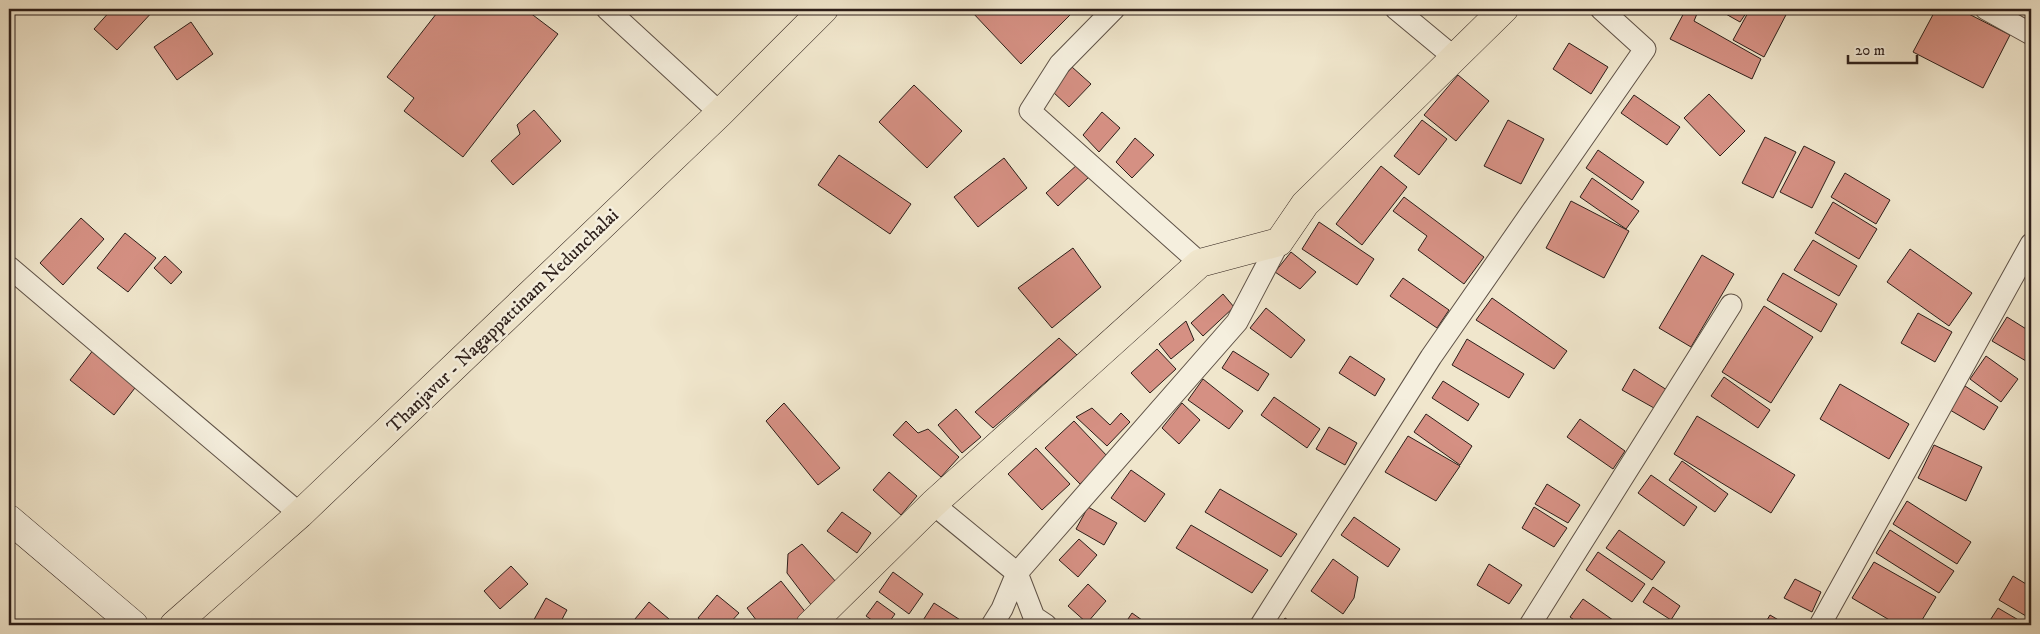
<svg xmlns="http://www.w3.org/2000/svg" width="2040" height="634" viewBox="0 0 2040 634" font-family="'IM FELL DW Pica',serif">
<rect width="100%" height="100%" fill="#f0e6cc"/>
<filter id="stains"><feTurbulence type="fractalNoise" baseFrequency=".004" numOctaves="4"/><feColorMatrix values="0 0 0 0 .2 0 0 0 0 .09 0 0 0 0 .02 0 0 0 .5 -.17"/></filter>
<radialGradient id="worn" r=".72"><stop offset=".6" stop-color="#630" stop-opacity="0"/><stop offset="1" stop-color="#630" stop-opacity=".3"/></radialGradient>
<path fill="#d59083" stroke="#2d1f1a" d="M 112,9 L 155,9 L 117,50 L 94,29 Z
M 440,9 L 525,9 L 558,34 L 463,157 L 404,111 L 414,98 L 387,77 Z
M 977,9 L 1076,9 L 1021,64 L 972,12 Z
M 1627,9 L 1637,9 L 1634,14 Z
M 1686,9 L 1699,9 L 1694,21 L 1761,59 L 1752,79 L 1670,39 Z
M 1717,9 L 1749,9 L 1740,22 Z
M 1750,9 L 1784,9 L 1788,11 L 1764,57 L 1733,40 Z
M 1936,9 L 1959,9 L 2010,35 L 1983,88 L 1913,52 Z
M 191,22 L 213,54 L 177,80 L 154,47 Z
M 1569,43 L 1608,67 L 1591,94 L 1553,69 Z
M 1072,67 L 1091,84 L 1069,107 L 1052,91 Z
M 1458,75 L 1489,101 L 1456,141 L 1424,115 Z
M 914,85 L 962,131 L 927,168 L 879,122 Z
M 1709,94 L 1745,131 L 1720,156 L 1684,118 Z
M 1634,95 L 1680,127 L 1667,145 L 1621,113 Z
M 534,110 L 561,141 L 513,185 L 491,161 L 520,134 L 517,125 Z
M 1102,112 L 1120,128 L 1099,152 L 1083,135 Z
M 1422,120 L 1447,139 L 1419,175 L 1394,156 Z
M 1508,120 L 1544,139 L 1521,184 L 1484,166 Z
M 1765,137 L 1796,152 L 1773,198 L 1742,183 Z
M 1135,138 L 1154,155 L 1132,178 L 1116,162 Z
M 1804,146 L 1835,162 L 1812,208 L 1780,192 Z
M 1598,150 L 1644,182 L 1632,200 L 1586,168 Z
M 839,155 L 911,204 L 890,234 L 818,185 Z
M 1004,158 L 1027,188 L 978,227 L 954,197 Z
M 1078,164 L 1089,177 L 1058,206 L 1046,193 Z
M 1381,166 L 1407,187 L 1362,245 L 1336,224 Z
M 1845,173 L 1890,200 L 1876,224 L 1831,197 Z
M 1592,178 L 1639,211 L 1626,229 L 1580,197 Z
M 1404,197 L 1484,257 L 1464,284 L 1418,250 L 1427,236 L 1393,211 Z
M 1571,201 L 1629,231 L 1604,278 L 1546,248 Z
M 1833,202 L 1877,229 L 1859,259 L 1815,233 Z
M 81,218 L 104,239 L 63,285 L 40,263 Z
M 1319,222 L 1374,259 L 1357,285 L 1302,249 Z
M 125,233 L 156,258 L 128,292 L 97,268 Z
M 1813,240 L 1857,266 L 1839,296 L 1794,270 Z
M 1073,248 L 1101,287 L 1052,328 L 1018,288 Z
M 1910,249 L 1972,293 L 1949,326 L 1887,282 Z
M 1291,252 L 1316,272 L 1300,289 L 1275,272 Z
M 1702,255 L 1734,274 L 1691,347 L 1659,328 Z
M 165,256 L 182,272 L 171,284 L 154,268 Z
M 1783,273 L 1837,304 L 1821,332 L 1767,300 Z
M 1403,278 L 1449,310 L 1437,328 L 1390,296 Z
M 1223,294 L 1234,307 L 1203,336 L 1191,323 Z
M 1492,298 L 1567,351 L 1554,369 L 1476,320 Z
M 1764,306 L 1813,337 L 1771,403 L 1722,372 Z
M 1266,308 L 1305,340 L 1291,358 L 1250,328 Z
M 1918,313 L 1952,332 L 1935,362 L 1901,343 Z
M 2007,317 L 2031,332 L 2031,352 L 2026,361 L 1992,341 Z
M 1186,321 L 1194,340 L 1171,359 L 1159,344 Z
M 1059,338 L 1077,355 L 993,428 L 975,412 Z
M 1467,339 L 1524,374 L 1509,398 L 1452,365 Z
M 94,349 L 138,384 L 114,415 L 70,380 Z
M 1157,349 L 1176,369 L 1150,393 L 1131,373 Z
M 1233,351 L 1269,374 L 1258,391 L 1222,368 Z
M 1350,356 L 1385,379 L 1375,396 L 1339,373 Z
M 1986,356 L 2018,379 L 2001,402 L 1970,379 Z
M 1634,369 L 1667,390 L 1654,408 L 1622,390 Z
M 1724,377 L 1770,410 L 1758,428 L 1711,396 Z
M 1203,379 L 1243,411 L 1229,429 L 1188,400 Z
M 1443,381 L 1479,404 L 1468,421 L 1432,398 Z
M 1840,384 L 1909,424 L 1889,459 L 1820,419 Z
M 1965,386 L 1998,407 L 1984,430 L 1950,410 Z
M 1274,397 L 1320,429 L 1307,448 L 1261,415 Z
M 784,403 L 840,468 L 818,485 L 766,421 Z
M 1182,403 L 1200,420 L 1179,444 L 1162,428 Z
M 1092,408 L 1110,425 L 1121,413 L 1130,422 L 1107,446 L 1076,417 Z
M 956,409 L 981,437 L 962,453 L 938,425 Z
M 1426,414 L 1472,446 L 1460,465 L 1414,432 Z
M 1697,416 L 1795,475 L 1771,513 L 1674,454 Z
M 1580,419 L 1625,451 L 1613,469 L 1567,437 Z
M 906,421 L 918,433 L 928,429 L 959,457 L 941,477 L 893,435 Z
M 1074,421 L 1108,457 L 1080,484 L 1045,448 Z
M 1329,427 L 1357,443 L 1345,465 L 1316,449 Z
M 1408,436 L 1460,466 L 1436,501 L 1385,472 Z
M 1934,445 L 1982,467 L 1966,501 L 1918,478 Z
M 1036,448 L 1070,484 L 1042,510 L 1008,474 Z
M 1682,461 L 1728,494 L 1715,512 L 1669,480 Z
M 1131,470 L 1165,494 L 1145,522 L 1111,498 Z
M 889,472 L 917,496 L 901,515 L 873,490 Z
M 1651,475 L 1697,507 L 1684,526 L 1638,493 Z
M 1547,484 L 1580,505 L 1568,523 L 1535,504 Z
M 1220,489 L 1297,534 L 1281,557 L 1205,512 Z
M 1907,501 L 1971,542 L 1957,564 L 1893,524 Z
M 1088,507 L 1117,523 L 1104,545 L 1076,529 Z
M 1534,507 L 1567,528 L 1554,547 L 1522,528 Z
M 842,512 L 871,533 L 857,553 L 827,531 Z
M 1354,517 L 1400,549 L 1388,567 L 1341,535 Z
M 1191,525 L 1268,570 L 1252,593 L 1176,548 Z
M 1619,530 L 1665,562 L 1652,580 L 1606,548 Z
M 1890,530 L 1954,571 L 1939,593 L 1876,553 Z
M 1079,539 L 1097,555 L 1078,577 L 1059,560 Z
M 802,544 L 837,583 L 812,606 L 787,573 L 788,554 Z
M 1598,552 L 1645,584 L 1632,602 L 1586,570 Z
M 1333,559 L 1358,577 L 1354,598 L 1343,614 L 1311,591 Z
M 1874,562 L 1936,597 L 1919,625 L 1898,625 L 1852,598 Z
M 1489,564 L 1522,585 L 1509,604 L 1477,585 Z
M 511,566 L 528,584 L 500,609 L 484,591 Z
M 893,572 L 923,594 L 909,614 L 879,592 Z
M 2013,576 L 2031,587 L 2031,619 L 1999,600 Z
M 1795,579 L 1821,592 L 1812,612 L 1784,598 Z
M 781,581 L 807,614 L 793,625 L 760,625 L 747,608 Z
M 1088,584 L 1106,601 L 1087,623 L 1068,606 Z
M 1653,587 L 1680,606 L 1671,620 L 1643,602 Z
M 717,595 L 739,613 L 728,625 L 707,625 L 698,618 Z
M 546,598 L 567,610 L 559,625 L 531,625 Z
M 1583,599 L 1620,625 L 1581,625 L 1570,617 Z
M 877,601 L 895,614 L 887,625 L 879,625 L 866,616 Z
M 649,602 L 676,625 L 630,625 Z
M 934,603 L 968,625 L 920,625 Z
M 1998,608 L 2027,625 L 1987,625 Z
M 1132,613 L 1149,625 L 1124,625 Z
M 1770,615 L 1787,625 L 1764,625 Z
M 1285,618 L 1296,625 L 1280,625 Z"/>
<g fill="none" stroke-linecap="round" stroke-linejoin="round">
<g stroke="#5e5146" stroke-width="23">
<path id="street" d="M 607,9 L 720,113
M 1114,9 L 1060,64 L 1030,111 L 1200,263
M 1396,9 L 1455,58
M 1986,9 L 2031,34
M 9,267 L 300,514
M 933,504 L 1017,573 L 1034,617 L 1046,625
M 992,625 L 1002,609 L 1017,573 L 1237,322 L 1279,242
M 1261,625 L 1431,357 L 1645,49 L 1601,9
M 1530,625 L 1731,305
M 1820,625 L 2031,244"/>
</g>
<g stroke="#2d1f1a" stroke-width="29">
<path id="secondary" d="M 9,519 L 134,625"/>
</g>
<g stroke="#2d1f1a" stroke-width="29">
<path id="primary" d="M 810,625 L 933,504 L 1200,263 L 1279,242 L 1305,204 L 1504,9"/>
</g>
<g stroke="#2d1f1a" stroke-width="29">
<path id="highway" d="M 174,625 L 300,514 L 720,113 L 824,9"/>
</g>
<use href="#street" stroke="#f5efde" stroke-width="21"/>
<use href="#secondary" stroke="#f5efde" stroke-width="28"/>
<use href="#primary" stroke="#f0e6cc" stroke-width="28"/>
<use href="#highway" stroke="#f0e6cc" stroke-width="28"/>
</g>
<g text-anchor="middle" stroke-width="5" stroke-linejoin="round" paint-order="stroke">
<g font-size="19" fill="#2d1f1a" stroke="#f5efde">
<text transform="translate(502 320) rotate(-44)" y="7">Thanjavur - Nagappattinam Nedunchalai</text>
</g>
</g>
<rect width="2040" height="634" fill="none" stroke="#f0e6cc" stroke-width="30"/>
<rect x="10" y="10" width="2020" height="614" fill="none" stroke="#2d1f1a" stroke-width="2.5"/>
<rect x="15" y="15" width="2010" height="604" fill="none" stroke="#2d1f1a"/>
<path d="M1848 55v8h69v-8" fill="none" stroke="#2d1f1a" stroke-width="2.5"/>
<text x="1855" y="55" font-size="15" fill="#2d1f1a" stroke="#f5efde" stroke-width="4" paint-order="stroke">20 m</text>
<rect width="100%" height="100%" filter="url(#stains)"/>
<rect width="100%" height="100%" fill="url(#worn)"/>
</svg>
